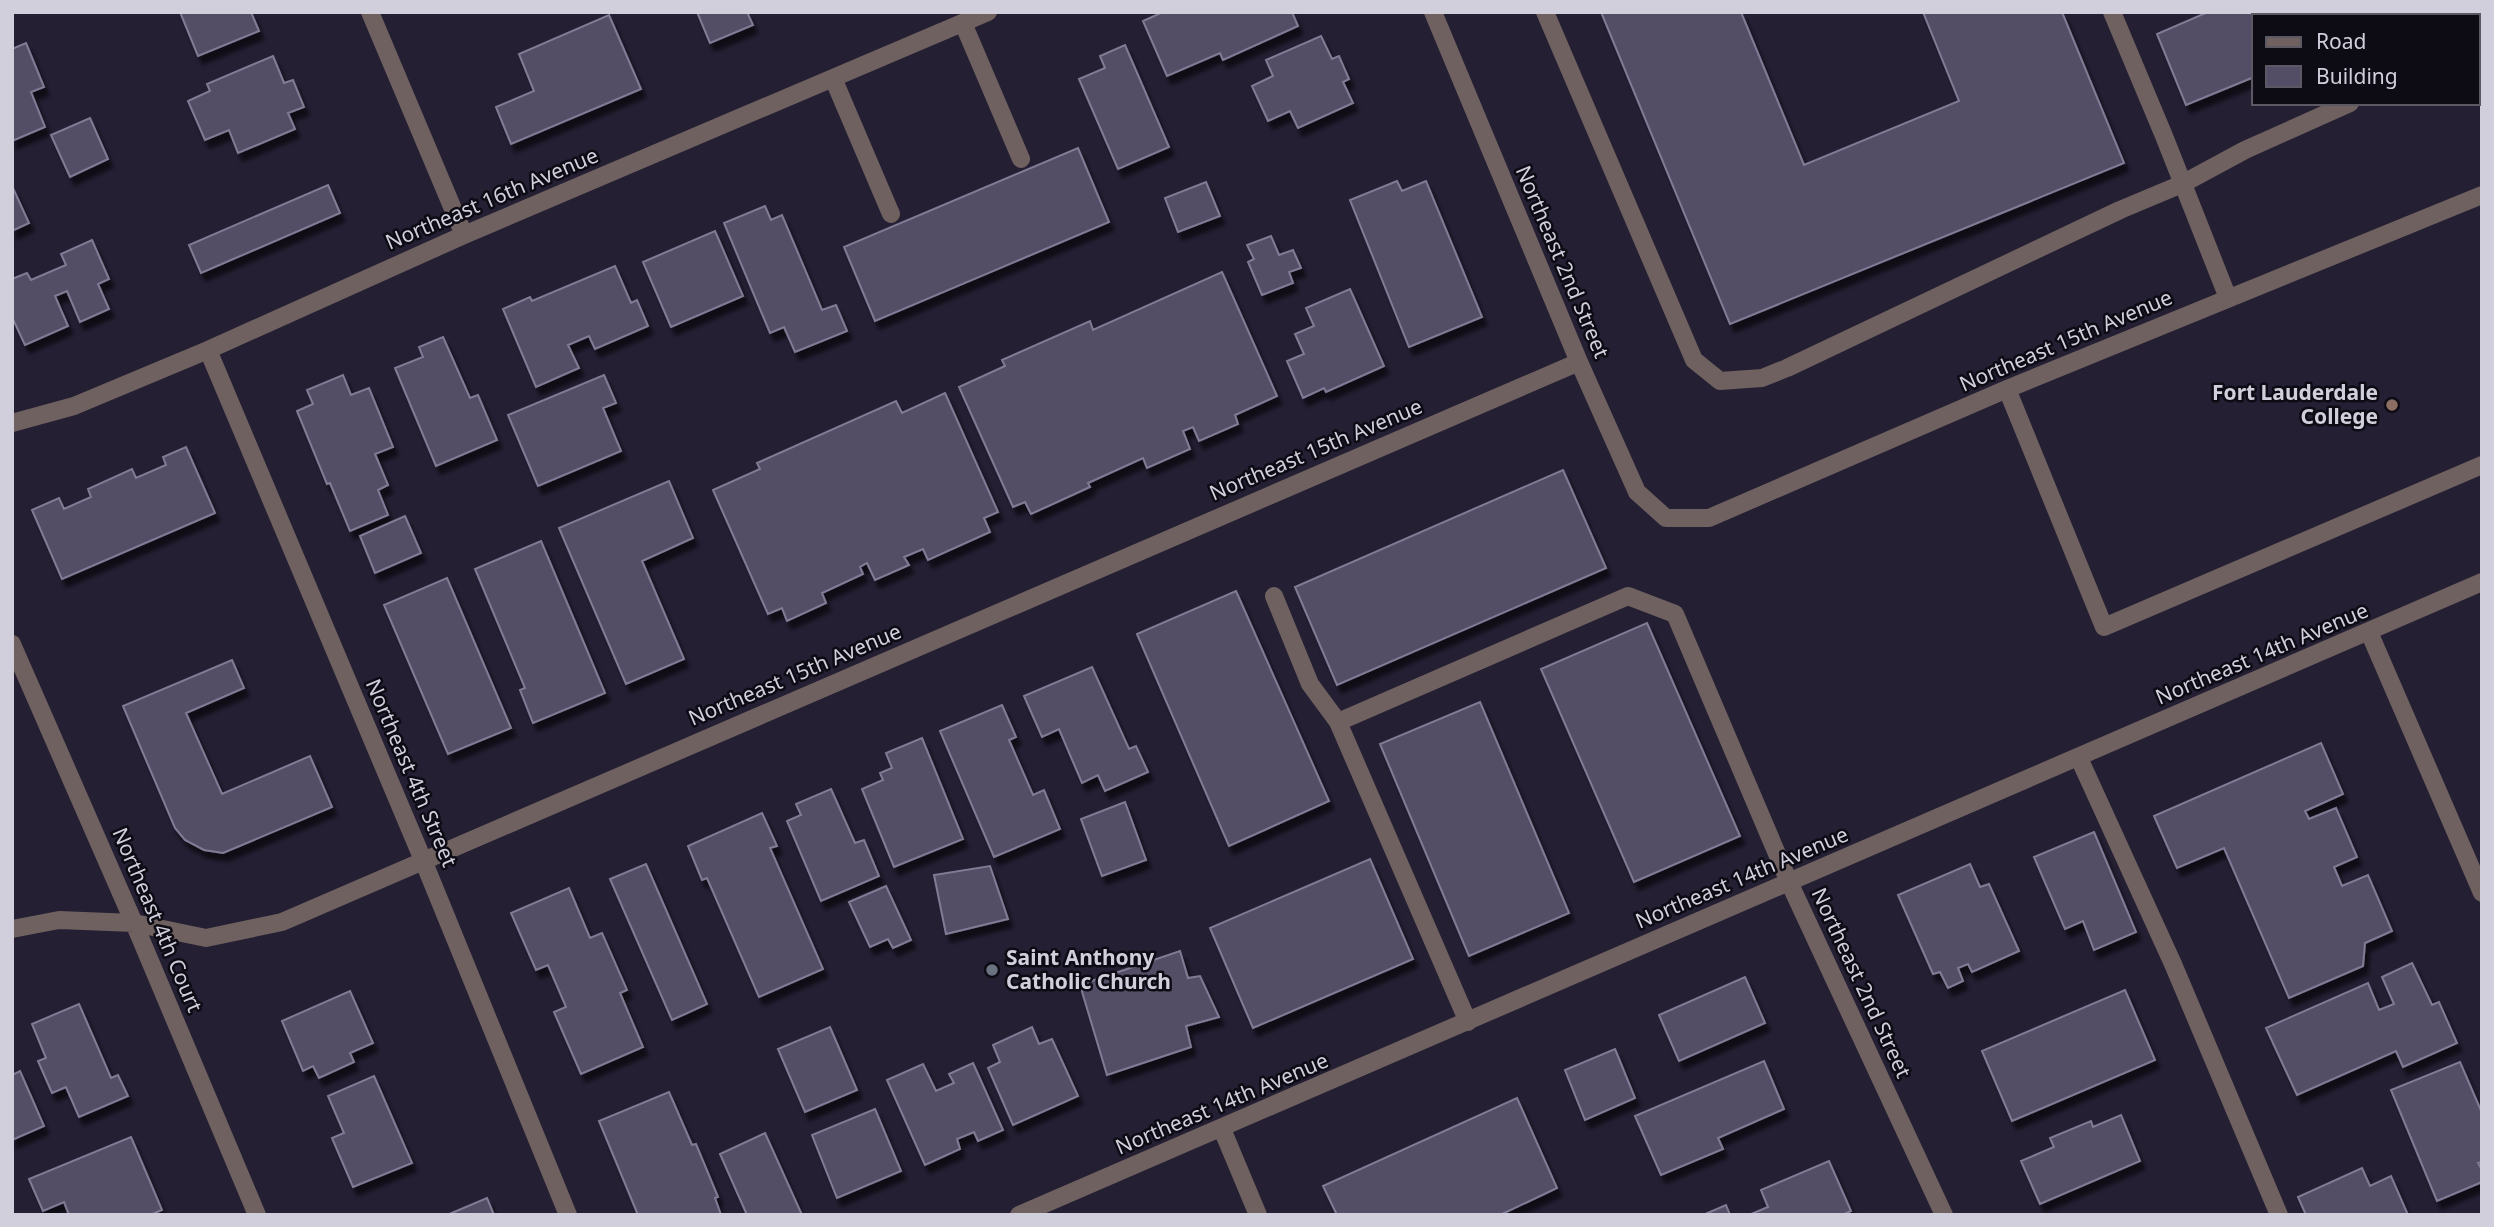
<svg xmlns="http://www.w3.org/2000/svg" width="2494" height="1227" viewBox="0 0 2494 1227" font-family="'Noto Sans',sans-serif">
<defs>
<filter id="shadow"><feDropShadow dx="4.5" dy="8" stdDeviation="2" flood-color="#0009"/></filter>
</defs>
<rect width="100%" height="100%" fill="#251f34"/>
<path fill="#534d65" stroke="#817b95" stroke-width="2" filter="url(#shadow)" d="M 180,12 L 251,12 L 259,31 L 198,56 Z
M 697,12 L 747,12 L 753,25 L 710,43 Z
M 1163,12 L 1292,12 L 1298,26 L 1223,60 L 1220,53 L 1167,76 L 1143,21 Z
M 1601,12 L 1741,12 L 1804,165 L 1959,101 L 1923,12 L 2062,12 L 2124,163 L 1730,324 Z
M 2208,12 L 2410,12 L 2402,16 L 2254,16 L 2254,77 L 2186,105 L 2157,34 Z
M 609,15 L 641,89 L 511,144 L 496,107 L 534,91 L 519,54 Z
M 1321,36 L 1332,59 L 1339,56 L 1349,79 L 1343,82 L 1353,103 L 1298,128 L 1290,111 L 1268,121 L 1252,86 L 1273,76 L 1266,60 Z
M 26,43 L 44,87 L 31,92 L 45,127 L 12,141 L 12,49 Z
M 1125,45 L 1169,147 L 1118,169 L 1079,79 L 1105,68 L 1100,56 Z
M 273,56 L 284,83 L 293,80 L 304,107 L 288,113 L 295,129 L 238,153 L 229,130 L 205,140 L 188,101 L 210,91 L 207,84 Z
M 90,118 L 108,159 L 70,177 L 51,135 Z
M 1078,148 L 1109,222 L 875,321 L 844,247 Z
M 1397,181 L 1402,191 L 1426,181 L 1482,317 L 1409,347 L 1350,200 Z
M 1206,182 L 1220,216 L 1178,232 L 1165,198 Z
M 328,185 L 340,213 L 201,273 L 189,245 Z
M 12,186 L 29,223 L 12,231 Z
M 765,206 L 771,220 L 782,215 L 822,310 L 836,305 L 847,331 L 795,352 L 784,327 L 770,333 L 724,223 Z
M 715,231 L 743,296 L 671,327 L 643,262 Z
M 1271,236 L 1279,255 L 1293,250 L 1301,268 L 1289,272 L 1293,283 L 1262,295 L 1248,262 L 1254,259 L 1247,245 Z
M 92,240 L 109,279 L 98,284 L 109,309 L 80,322 L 67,291 L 55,296 L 68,326 L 25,345 L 12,317 L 12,279 L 27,273 L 31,280 L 66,265 L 61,254 Z
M 615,266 L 631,303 L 637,300 L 648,326 L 595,349 L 589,336 L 568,345 L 579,368 L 536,387 L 503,309 L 530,297 L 532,301 Z
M 1222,272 L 1277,396 L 1235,415 L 1238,424 L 1199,441 L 1193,427 L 1183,431 L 1190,449 L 1147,468 L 1143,458 L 1088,483 L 1090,487 L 1031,514 L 1025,502 L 1013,507 L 959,387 L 1005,366 L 1002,360 L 1090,321 L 1093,330 Z
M 1350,289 L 1384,366 L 1326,392 L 1324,388 L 1303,398 L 1287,361 L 1304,354 L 1295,334 L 1314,326 L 1306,308 Z
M 443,337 L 470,398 L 478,395 L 497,440 L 436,466 L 395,368 L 423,357 L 419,347 Z
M 343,375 L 351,395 L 369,388 L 393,447 L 375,454 L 388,485 L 378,490 L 388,515 L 350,531 L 330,483 L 327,484 L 297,411 L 313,404 L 307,390 Z
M 604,375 L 616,403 L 603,408 L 621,451 L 538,486 L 508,415 Z
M 945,393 L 998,512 L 984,518 L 990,532 L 928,560 L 923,549 L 904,557 L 909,565 L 875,580 L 867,563 L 860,567 L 863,574 L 822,593 L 826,603 L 787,621 L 782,608 L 768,614 L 713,490 L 760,469 L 757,463 L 896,401 L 902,413 Z
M 186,447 L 215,513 L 62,579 L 32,510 L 59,498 L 64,509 L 91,497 L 88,489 L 132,469 L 136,478 L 166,465 L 163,457 Z
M 1563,470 L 1606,568 L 1337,685 L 1295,587 Z
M 669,481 L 693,538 L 642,561 L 684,659 L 626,684 L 559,528 Z
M 405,516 L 421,553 L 375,573 L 360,536 Z
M 541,541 L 605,693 L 533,723 L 520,690 L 525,688 L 475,569 Z
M 447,578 L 511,728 L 448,754 L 384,605 Z
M 1236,591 L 1329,801 L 1229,846 L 1137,634 Z
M 1647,623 L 1740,836 L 1634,882 L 1541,669 Z
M 232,660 L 244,688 L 186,713 L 222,794 L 310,756 L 332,807 L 223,853 L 204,850 L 185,840 L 175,828 L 123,706 Z
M 1092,667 L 1129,749 L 1136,746 L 1148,772 L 1105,791 L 1098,775 L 1082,783 L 1059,729 L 1042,737 L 1024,696 Z
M 1480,702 L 1569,913 L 1469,956 L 1380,744 Z
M 1002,705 L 1016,737 L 1009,740 L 1033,795 L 1044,790 L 1060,829 L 994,857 L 940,731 Z
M 922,738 L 963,839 L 894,867 L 862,789 L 883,780 L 880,773 L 892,768 L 886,753 Z
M 2321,743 L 2343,794 L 2305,811 L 2309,819 L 2336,808 L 2357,857 L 2334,867 L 2342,886 L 2368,875 L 2392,931 L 2365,943 L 2363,966 L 2289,998 L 2224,848 L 2177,868 L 2154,816 Z
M 831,789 L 855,843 L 864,840 L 879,876 L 821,901 L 787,821 L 801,815 L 796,804 Z
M 1125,802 L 1146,860 L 1102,876 L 1081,819 Z
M 762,813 L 777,846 L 770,848 L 823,969 L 759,997 L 707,878 L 702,880 L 688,846 Z
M 2094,832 L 2136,932 L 2094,950 L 2083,921 L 2065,929 L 2034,857 Z
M 1370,859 L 1413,959 L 1253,1028 L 1210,928 Z
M 646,864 L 707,1004 L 672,1020 L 610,879 Z
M 1970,864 L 1980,887 L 1989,884 L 2019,951 L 1972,972 L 1968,964 L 1958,968 L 1963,981 L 1948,988 L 1940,972 L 1933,974 L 1898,895 Z
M 990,866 L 1008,919 L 946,934 L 934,875 Z
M 886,886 L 911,940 L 893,948 L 888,939 L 870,947 L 849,902 Z
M 569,888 L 590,938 L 602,933 L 627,990 L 620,993 L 643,1047 L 581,1074 L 554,1012 L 566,1007 L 548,965 L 536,970 L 511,913 Z
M 1180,951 L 1188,978 L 1200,976 L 1219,1017 L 1186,1026 L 1191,1047 L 1107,1075 L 1080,985 Z
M 2412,963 L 2432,1005 L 2439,1002 L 2457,1043 L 2403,1067 L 2396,1051 L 2297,1095 L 2266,1028 L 2368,983 L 2379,1010 L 2394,1004 L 2382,977 Z
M 1745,977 L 1765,1023 L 1679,1061 L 1659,1015 Z
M 2125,990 L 2155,1060 L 2012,1121 L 1982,1051 Z
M 350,991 L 373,1043 L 350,1053 L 354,1062 L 319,1078 L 313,1066 L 303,1071 L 282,1021 Z
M 79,1004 L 111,1078 L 118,1075 L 128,1096 L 79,1117 L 66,1087 L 52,1093 L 38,1061 L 46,1058 L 32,1024 Z
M 830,1027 L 857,1090 L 805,1112 L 778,1049 Z
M 1032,1027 L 1039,1044 L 1052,1039 L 1078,1096 L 1013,1125 L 988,1068 L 1000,1062 L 993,1045 Z
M 1615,1049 L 1635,1098 L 1585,1120 L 1565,1070 Z
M 1764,1061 L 1784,1109 L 1718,1138 L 1723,1149 L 1661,1175 L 1635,1116 Z
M 2460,1062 L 2482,1113 L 2482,1162 L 2478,1163 L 2482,1170 L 2482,1182 L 2437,1201 L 2391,1090 Z
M 973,1063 L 1003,1130 L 978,1141 L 974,1132 L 957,1139 L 960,1149 L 925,1165 L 887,1080 L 923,1064 L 936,1091 L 954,1083 L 949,1074 Z
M 20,1071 L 44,1126 L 12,1140 L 12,1075 Z
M 374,1076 L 412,1163 L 353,1187 L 332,1138 L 344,1133 L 328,1096 Z
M 669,1092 L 692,1145 L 696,1144 L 718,1197 L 715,1198 L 721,1215 L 638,1215 L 599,1121 Z
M 1517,1098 L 1557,1188 L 1500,1215 L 1337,1215 L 1323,1186 Z
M 875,1109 L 901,1171 L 837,1198 L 812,1135 Z
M 2121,1115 L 2140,1161 L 2040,1204 L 2021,1161 L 2054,1147 L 2050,1138 L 2091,1121 L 2093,1127 Z
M 765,1133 L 802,1215 L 747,1215 L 720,1154 Z
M 131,1137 L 162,1210 L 150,1215 L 69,1215 L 64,1202 L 43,1211 L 29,1179 Z
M 1829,1161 L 1851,1211 L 1842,1215 L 1749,1215 L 1768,1207 L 1761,1190 Z
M 2362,1168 L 2370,1186 L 2391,1176 L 2408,1215 L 2306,1215 L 2298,1197 Z
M 487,1198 L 494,1215 L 447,1215 Z
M 1726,1205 L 1730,1215 L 1703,1215 Z"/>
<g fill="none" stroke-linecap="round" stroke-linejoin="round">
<path stroke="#6e615f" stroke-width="18" d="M 370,12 L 464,235
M 1433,12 L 1579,362 L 1637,492 L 1666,518 L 1709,518 L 2007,389 L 2482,195
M 1545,12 L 1694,360 L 1720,381 L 1762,378 L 1787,368 L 2120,210 L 2182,184 L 2245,150 L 2350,103
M 2112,12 L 2164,136 L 2228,298
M 963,23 L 1021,159
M 2478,46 L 2482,45
M 833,78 L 891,214
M 208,350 L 423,860 L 568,1215
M 2007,389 L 2104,627 L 2482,465
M 12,423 L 74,406 L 208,350 L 464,235 L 988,12
M 1274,596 L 1310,684 L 1338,722
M 2369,632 L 2482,893
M 12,644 L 134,923 L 257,1215
M 2079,758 L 2173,964 L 2279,1215
M 12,929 L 59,920 L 134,923 L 206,938 L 282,922 L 1579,362
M 1468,1022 L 1338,722 L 1628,596 L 1675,614 L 1789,882 L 1944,1215
M 1222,1129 L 1258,1215
M 1019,1215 L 2482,582"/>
</g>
<circle fill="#8d6e63" stroke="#0d0b14" stroke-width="2.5" cx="2392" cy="405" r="7"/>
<circle fill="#6b7280" stroke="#0d0b14" stroke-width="2.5" cx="992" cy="970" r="7"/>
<g text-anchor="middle" stroke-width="5" stroke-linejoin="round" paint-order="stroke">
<g font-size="21" fill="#d2cfdd" stroke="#0d0b14">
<text transform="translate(492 199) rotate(-23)" y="7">Northeast 16th Avenue</text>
<text transform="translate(1562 262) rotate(67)" y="7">Northeast 2nd Street</text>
<text transform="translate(2066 341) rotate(-23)" y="7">Northeast 15th Avenue</text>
<text transform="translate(1316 450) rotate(-23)" y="7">Northeast 15th Avenue</text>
<text transform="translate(2262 654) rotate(-23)" y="7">Northeast 14th Avenue</text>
<text transform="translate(795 675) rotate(-23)" y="7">Northeast 15th Avenue</text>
<text transform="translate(411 773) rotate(67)" y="7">Northeast 4th Street</text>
<text transform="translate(1742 878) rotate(-23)" y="7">Northeast 14th Avenue</text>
<text transform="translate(157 920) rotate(67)" y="7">Northeast 4th Court</text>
<text transform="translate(1861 983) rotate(65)" y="7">Northeast 2nd Street</text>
<text transform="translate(1222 1104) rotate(-23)" y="7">Northeast 14th Avenue</text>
</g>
<g font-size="21" font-weight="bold" fill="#d2cfdd" stroke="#0d0b14" text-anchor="end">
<text x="2378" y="400">Fort Lauderdale<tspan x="2378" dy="24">College</tspan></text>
<text x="1006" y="965" text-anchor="start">Saint Anthony<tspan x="1006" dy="24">Catholic Church</tspan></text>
</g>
</g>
<rect width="2494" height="1227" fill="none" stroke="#d2cfdd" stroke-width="28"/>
<rect x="2252" y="14" width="228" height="91" fill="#0d0b14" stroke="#5c5964" stroke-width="2"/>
<rect x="2266" y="37" width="35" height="10" fill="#6e615f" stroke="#5c5964" stroke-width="2"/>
<text x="2316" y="49" font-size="21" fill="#d2cfdd">Road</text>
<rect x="2266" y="66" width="35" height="21" fill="#534d65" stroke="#5c5964" stroke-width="2"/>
<text x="2316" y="84" font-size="21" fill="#d2cfdd">Building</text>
</svg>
